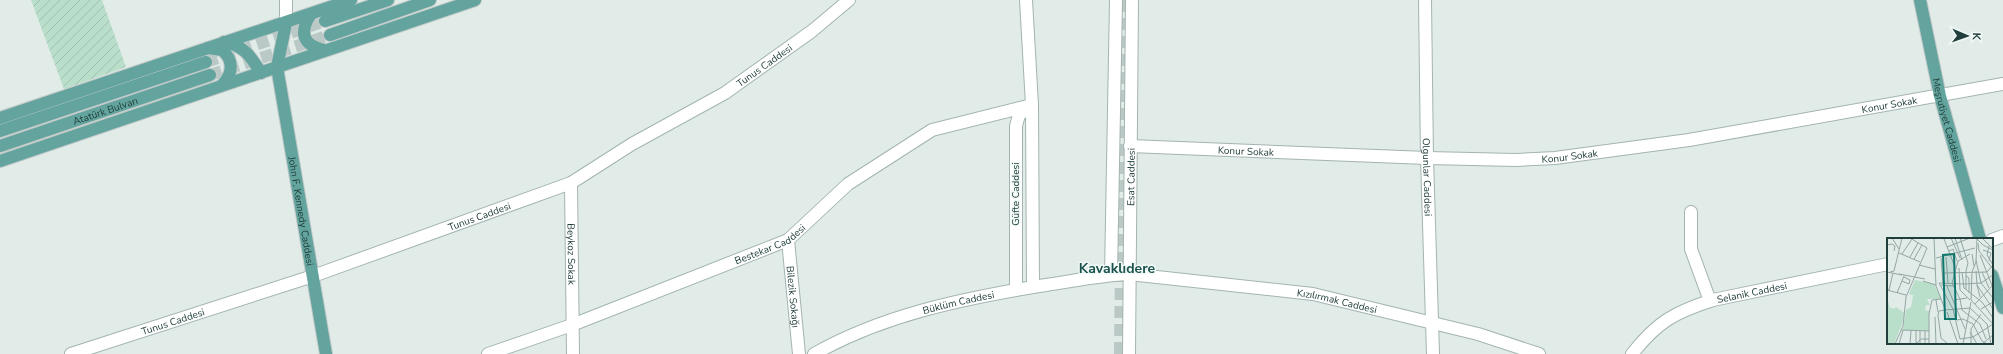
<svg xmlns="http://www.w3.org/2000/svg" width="2003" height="354" viewBox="0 0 2003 354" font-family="'Nunito Sans',sans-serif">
<defs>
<pattern id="garden-furrows" width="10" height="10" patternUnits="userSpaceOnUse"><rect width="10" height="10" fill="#b9dec9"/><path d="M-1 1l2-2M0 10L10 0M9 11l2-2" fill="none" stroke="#9fc0ae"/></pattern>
</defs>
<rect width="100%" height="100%" fill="#e1ece9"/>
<path fill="url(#garden-furrows)" d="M 31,0 L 102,0 L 126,67 L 64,89 Z"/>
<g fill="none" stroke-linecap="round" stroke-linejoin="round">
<path stroke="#bac9c6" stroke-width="12" stroke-dasharray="12 6" stroke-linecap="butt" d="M 1120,354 L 1124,0"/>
<path stroke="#bac9c6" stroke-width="12" stroke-dasharray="12 6" stroke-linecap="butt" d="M 206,62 L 325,21
M 210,75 L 330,35"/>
<g stroke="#a3b4b1" stroke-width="14">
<g id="minor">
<path d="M 1026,0 L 1032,105 L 1033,287"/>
<path id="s1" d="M 1425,0 L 1427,158 L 1433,354"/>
<path d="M 286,23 L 286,0"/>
<path id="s2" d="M 1130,146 L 1427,158 L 1516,160 L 1555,158 L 1689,140 L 2003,84"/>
<path id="s3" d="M 571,183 L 573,354"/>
<path d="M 1691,212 L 1691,249 L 1710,301"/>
<path id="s4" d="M 788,240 L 799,354"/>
<path d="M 1992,240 L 2003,236"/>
<path d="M 1111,275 L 1116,0"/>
<path d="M 1016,290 L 1016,126 L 1019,115 L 1029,107"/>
<path id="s5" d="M 71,354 L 313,276 L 571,183 L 632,144 L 725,93 L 812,31 L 849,0"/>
<path id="s6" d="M 488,354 L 572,325 L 788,240 L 848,184 L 932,130 L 1032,105"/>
<path id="s7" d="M 814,354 C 883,315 961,299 1039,286 C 1069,282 1099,275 1129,274 L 1313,294 L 1478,334 L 1539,354"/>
<path id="s8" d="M 1129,354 L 1132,0"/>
<path id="s9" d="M 1632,354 C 1657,322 1675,312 1713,300 L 1888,264"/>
</g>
</g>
<g stroke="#c1c9c8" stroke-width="14">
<g id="major">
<path id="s10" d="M 1920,0 L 1940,96 L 1980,239"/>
<path d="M 311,14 C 299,32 302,45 324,50"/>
<path d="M 325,21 L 388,0"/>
<path id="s11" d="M 286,23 L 277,67 L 326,354"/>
<path d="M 330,35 L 430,0"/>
<path d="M 224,42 C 244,45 251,57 261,73"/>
<path d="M 208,48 L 222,50 C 234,60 233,73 223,84"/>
<path d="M 0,118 L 351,0"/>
<path d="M 0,131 L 206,62"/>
<path id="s12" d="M 0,146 L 210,75"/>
<path d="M 0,161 L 475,0"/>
<path d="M 1992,275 L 2003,308"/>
</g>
</g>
<use href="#minor" stroke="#fff" stroke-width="12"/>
<use href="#major" stroke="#63a49e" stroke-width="12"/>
</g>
<g text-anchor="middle" stroke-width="3" stroke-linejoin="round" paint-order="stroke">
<g font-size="10" fill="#203e3b" stroke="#f1f9f6">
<text dy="4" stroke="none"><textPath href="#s5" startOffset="755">Tunus Caddesi</textPath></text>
<text dy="4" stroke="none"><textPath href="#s2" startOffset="764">Konur Sokak</textPath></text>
<text dy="4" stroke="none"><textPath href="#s12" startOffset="111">Atatürk Bulvarı</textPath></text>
<text dy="4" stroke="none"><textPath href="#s10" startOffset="123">Meşrutiyet Caddesi</textPath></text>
<text dy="4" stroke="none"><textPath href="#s2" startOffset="116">Konur Sokak</textPath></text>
<text dy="4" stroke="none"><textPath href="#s2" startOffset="440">Konur Sokak</textPath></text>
<text dy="4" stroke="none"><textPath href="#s8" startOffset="177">Esat Caddesi</textPath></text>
<text dy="4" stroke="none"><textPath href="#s1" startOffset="177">Olgunlar Caddesi</textPath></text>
<text transform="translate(1015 194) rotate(-90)" y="4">Güfte Caddesi</text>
<text dy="4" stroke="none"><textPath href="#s11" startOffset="191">John F. Kennedy Caddesi</textPath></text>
<text dy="4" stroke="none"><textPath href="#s5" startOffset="431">Tunus Caddesi</textPath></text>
<text dy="4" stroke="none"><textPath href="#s6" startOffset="303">Bestekar Caddesi</textPath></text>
<text dy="4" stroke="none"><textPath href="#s3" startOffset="71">Beykoz Sokak</textPath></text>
<text dy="4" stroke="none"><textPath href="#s9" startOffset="139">Selanik Caddesi</textPath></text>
<text dy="4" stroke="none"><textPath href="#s4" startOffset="57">Bilezik Sokağı</textPath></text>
<text dy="4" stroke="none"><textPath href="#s7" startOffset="537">Kızılırmak Caddesi</textPath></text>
<text dy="4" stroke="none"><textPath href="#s7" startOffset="154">Büklüm Caddesi</textPath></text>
<text dy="4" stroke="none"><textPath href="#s5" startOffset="107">Tunus Caddesi</textPath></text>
</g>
<g font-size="14" font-weight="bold" fill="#1b514d" stroke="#f1f9f6">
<text x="1117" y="273">Kavaklıdere</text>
</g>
</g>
<g transform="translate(1887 238)">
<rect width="106" height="106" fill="#e1ece9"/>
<path d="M 9,69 L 17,75 L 15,85 L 7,106 L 0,106 L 0,78 Z" fill="#b9dec9"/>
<path d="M 0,59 L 3,70 L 11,71 L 9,78 L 11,85 L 15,82 L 14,72 L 17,75 L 13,92 L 10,91 L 11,88 L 5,87 L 5,106 L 0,106 Z" fill="#b9dec9"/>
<path d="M 28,42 L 47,46 L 54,61 L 40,61 L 43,67 L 39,67 L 38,72 L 42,73 L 42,93 L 16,92 L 19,72 L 24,69 L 26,58 L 28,58 L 22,56 Z" fill="#b9dec9"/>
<path fill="none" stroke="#94a6a3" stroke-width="1" d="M 5,0 L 12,11M 23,0 L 40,10M 43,0 L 58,0M 47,0 L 49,48 L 58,71M 64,0 L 73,20M 68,0 L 75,22M 73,0 L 81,25 L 79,33M 95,0 L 106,11M 57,1 L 68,29M 90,1 L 96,7 L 106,12M 91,5 L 92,13 L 106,31M 0,7 L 5,6 L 8,8 L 7,13M 102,8 L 100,17 L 106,27M 60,9 L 83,0M 96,12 L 104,15 L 102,23M 62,13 L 66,11 L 70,23M 12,15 L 33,24M 15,16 L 25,1M 83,16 L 71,23 L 65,45 L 73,61 L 75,72 L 93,86 L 99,101M 85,16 L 87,28M 93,17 L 106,50M 23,19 L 31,5M 59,19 L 61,45M 49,20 L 88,10M 54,20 L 56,45M 27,21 L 35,7M 89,22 L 94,45 L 106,60M 32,27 L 48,31M 72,30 L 73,52 L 83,62M 89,33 L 90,47 L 106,71M 0,34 L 15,37M 3,34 L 7,33 L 15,0M 75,34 L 77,50 L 95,64 L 106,80M 95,34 L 102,50M 56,35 L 100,34 L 106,27M 12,36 L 38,41M 79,38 L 82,40 L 82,55M 15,43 L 22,46 L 23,42 L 17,39M 36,43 L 49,47M 76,46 L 52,45 L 66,71 L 73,101 L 86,99 L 106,86M 77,46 L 94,45 L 106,37M 54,47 L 66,48M 90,47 L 93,59M 60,48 L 78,91M 0,51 L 2,52 L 6,35M 79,51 L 79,33M 0,52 L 19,57M 10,55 L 17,38M 49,62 L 51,74M 67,62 L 80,60M 84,62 L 85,34 L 89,24 L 90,0M 84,62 L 106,86M 88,66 L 106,47M 83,70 L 100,86 L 104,106M 94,71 L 106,64M 58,72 L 52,73 L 51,77 L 54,100 L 61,106M 58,72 L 83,70M 60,74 L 71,106M 48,79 L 49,106M 70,82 L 76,81 L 86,86 L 95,103 L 100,106M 15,92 L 42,93M 29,93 L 29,106M 83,94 L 90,106M 8,106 L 16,88 L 19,59 L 40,10M 12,106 L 16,92M 23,106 L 24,93M 29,106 L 34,101 L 42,101M 33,106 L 33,93M 38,106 L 38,93M 42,106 L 42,76 L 45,62 L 54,61M 76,106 L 84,64M 84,106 L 84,91 L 94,76M 95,106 L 106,97"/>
<path fill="#0f766e" fill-opacity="0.15" stroke="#0f766e" stroke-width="2" d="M 67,16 L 69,81 L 58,81 L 56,17 Z"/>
<rect width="106" height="106" fill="none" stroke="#203e3b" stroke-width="2"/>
</g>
<g transform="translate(1967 36) rotate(92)" stroke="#f1f9f6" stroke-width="3" paint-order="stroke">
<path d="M0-3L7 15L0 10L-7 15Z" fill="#203e3b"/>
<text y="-6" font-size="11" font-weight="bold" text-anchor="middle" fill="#203e3b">K</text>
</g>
</svg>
